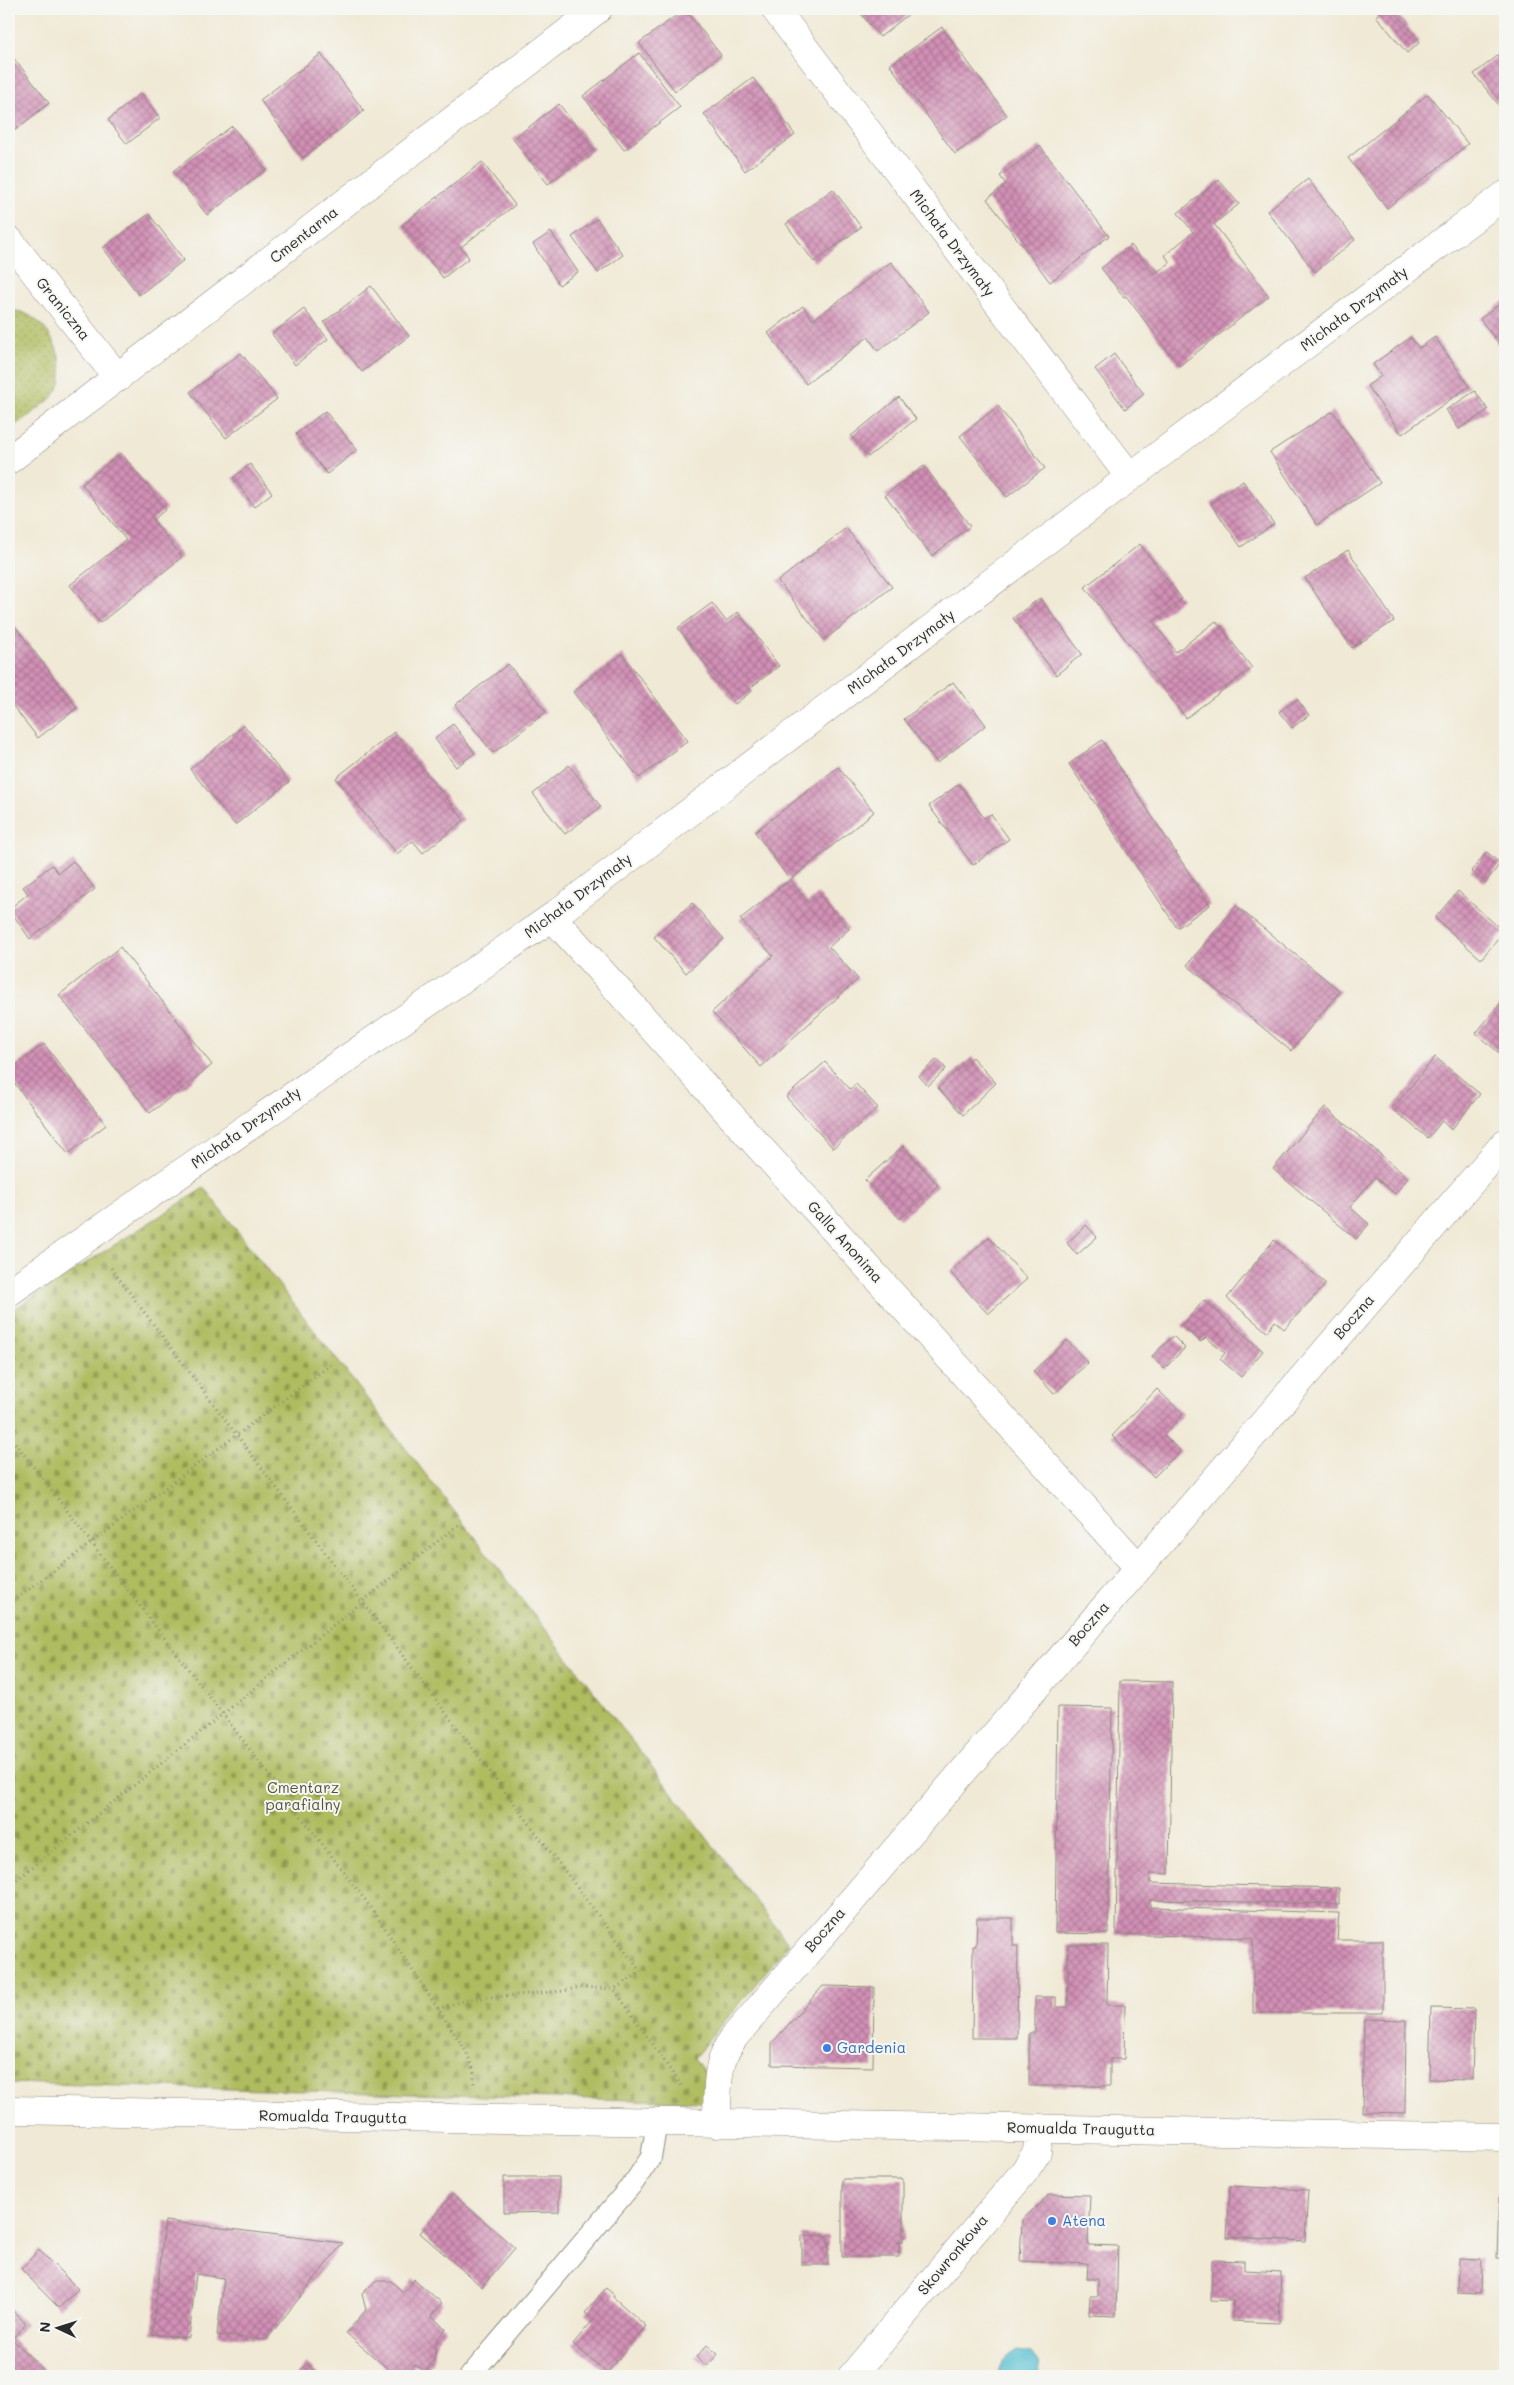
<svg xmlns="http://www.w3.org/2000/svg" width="1514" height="2385" viewBox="0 0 1514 2385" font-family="Mali,sans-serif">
<defs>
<pattern id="grass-dots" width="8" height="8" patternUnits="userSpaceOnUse" patternTransform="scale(1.25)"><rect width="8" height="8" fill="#afbc5e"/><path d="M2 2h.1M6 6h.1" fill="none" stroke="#8f994e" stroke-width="1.8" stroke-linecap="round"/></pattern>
<pattern id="cemetery-stones" width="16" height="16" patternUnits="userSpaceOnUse" patternTransform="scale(1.25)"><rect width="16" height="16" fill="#afbc5e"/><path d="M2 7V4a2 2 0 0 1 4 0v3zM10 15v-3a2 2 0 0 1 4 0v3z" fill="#8f994e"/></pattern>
<pattern id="building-cross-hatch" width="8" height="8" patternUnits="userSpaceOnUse" patternTransform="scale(1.25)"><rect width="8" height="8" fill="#d290b6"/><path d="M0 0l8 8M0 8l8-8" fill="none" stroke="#ab7694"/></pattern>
</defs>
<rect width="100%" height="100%" fill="#f6f6f2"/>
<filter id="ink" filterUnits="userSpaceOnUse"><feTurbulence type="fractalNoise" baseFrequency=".02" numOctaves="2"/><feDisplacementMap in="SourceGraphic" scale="10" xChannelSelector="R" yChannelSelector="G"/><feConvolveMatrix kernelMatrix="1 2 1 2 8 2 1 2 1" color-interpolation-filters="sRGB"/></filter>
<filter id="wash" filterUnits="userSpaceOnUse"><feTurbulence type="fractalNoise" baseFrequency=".0096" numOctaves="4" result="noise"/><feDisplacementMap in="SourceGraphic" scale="20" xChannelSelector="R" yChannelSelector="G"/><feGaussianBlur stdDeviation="1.12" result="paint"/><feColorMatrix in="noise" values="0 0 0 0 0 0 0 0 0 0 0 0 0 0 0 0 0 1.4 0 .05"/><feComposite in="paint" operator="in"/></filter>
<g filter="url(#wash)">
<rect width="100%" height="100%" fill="#f0e9d5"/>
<path fill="url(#grass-dots)" stroke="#6d7444" d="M 9,311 C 42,307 73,361 57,391 C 50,403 21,420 9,430 L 9,359 L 14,350 L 9,346 Z"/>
<path fill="url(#cemetery-stones)" stroke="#6d7444" d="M 204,1188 L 789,1944 L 694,2058 L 706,2075 L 705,2102 L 9,2083 L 9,1312 Z"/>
<path fill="#56c0d1" stroke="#40767e" d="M 1018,2351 L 1031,2353 L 1038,2362 L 1039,2376 L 999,2376 C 999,2364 1007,2356 1018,2351 Z"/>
<g id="blocks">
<path fill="url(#building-cross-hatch)" d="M 685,9 L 721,55 L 675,91 L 639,43 Z
M 857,9 L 915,9 L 880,37 Z
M 1384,9 L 1393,9 L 1420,42 L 1407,53 L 1376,16 Z
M 1421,9 L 1433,9 L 1426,14 Z
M 942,27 L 1007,115 L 955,154 L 890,65 Z
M 1505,50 L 1505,107 L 1502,109 L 1474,74 Z
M 9,52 L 49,103 L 9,135 Z
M 639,53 L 680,107 L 624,150 L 583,96 Z
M 321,54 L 364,111 L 303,158 L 260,100 Z
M 753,78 L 795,135 L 745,171 L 704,114 Z
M 141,93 L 160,118 L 127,144 L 108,120 Z
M 1428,94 L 1468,144 L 1387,208 L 1348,158 Z
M 559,104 L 594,149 L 548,184 L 513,139 Z
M 232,126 L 266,170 L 207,215 L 173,171 Z
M 1040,146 L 1109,236 L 1050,282 L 987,199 L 1006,184 L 1000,176 Z
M 482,162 L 515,205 L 461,247 L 469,258 L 443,278 L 402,225 Z
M 1308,179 L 1355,240 L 1315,272 L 1267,211 Z
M 1219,180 L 1239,204 L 1214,224 L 1269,296 L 1179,366 L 1126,296 L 1124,297 L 1101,268 L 1131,245 L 1154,274 L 1170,263 L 1165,255 L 1193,232 L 1178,213 Z
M 833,189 L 861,227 L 814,262 L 786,224 Z
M 149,214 L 184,260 L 139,295 L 103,248 Z
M 597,219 L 623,255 L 598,273 L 572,237 Z
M 551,232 L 578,272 L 559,285 L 533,244 Z
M 891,262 L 929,312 L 878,351 L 868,337 L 806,384 L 768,333 L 803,306 L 813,320 Z
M 371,286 L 409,336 L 362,372 L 324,322 Z
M 1505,300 L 1505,352 L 1480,319 Z
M 304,309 L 328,339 L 295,365 L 272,334 Z
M 1411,337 L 1419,348 L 1435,337 L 1469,386 L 1402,434 L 1367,386 L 1381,376 L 1373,364 Z
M 241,353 L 277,399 L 226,438 L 190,392 Z
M 1114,354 L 1144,394 L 1125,409 L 1095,369 Z
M 1475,391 L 1488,410 L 1459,429 L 1446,410 Z
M 899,397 L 916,419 L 868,457 L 851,436 Z
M 998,406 L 1045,468 L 1007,497 L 960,436 Z
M 325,411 L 357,450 L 327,474 L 296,434 Z
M 1333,411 L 1380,483 L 1317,525 L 1270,452 Z
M 121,453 L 166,509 L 153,520 L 182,557 L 100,623 L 70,585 L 126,540 L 82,484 Z
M 250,464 L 272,493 L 254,507 L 233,478 Z
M 924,466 L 970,526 L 932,556 L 885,495 Z
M 1243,481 L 1274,524 L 1241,547 L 1211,504 Z
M 846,528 L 892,587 L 824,640 L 778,581 Z
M 1140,544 L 1182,599 L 1153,622 L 1176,652 L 1216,621 L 1252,668 L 1186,718 L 1085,587 Z
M 1348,550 L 1394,621 L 1352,648 L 1305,578 Z
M 1040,598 L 1082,654 L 1056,675 L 1013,618 Z
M 712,603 L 726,621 L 738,612 L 779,666 L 750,688 L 752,691 L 735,704 L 678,628 Z
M 9,618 L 77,708 L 38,738 L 9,701 Z
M 622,654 L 688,741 L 639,778 L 573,692 Z
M 508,664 L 546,712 L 493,753 L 455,705 Z
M 953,682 L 986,725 L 937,763 L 904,719 Z
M 1297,699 L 1309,715 L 1292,728 L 1279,712 Z
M 453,724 L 475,753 L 456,767 L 435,739 Z
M 244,725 L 289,782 L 235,825 L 190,769 Z
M 394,732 L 464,820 L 423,853 L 413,841 L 397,854 L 336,778 Z
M 1102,740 L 1210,905 L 1177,928 L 1069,764 Z
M 569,765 L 601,807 L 565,834 L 533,794 Z
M 838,767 L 874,812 L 790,880 L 808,903 L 818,894 L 849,929 L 829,947 L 858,979 L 761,1067 L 712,1012 L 773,956 L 740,919 L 790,880 L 755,832 Z
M 959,784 L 984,818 L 991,814 L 1009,839 L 973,865 L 929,806 Z
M 1487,852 L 1500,864 L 1485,883 L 1471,871 Z
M 73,861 L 95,889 L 30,939 L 9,909 L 28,894 L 23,887 L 52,865 L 58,873 Z
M 1458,891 L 1504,932 L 1481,959 L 1435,918 Z
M 692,903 L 724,939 L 686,973 L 654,937 Z
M 1236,906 L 1340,991 L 1291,1051 L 1187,965 Z
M 120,947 L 212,1065 L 150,1113 L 59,995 Z
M 1505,998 L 1505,1058 L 1476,1033 Z
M 44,1044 L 106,1125 L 68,1154 L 9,1076 L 9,1071 Z
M 972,1057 L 996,1083 L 963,1115 L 938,1088 Z
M 1435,1057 L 1480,1094 L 1451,1130 L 1442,1121 L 1428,1138 L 1392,1109 Z
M 937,1059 L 946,1069 L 928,1086 L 919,1076 Z
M 825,1062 L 850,1089 L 856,1084 L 878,1108 L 833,1148 L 786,1097 Z
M 1325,1107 L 1408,1178 L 1395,1194 L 1375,1177 L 1350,1207 L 1369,1224 L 1356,1239 L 1273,1169 Z
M 903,1146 L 938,1185 L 900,1219 L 865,1180 Z
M 1501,1220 L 1505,1220 L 1505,1295 L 1502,1295 Z
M 1086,1225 L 1097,1237 L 1077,1255 L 1067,1243 Z
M 989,1237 L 1027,1279 L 988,1314 L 950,1272 Z
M 1274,1240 L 1326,1284 L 1284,1329 L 1275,1321 L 1267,1332 L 1227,1298 Z
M 1204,1300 L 1263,1351 L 1241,1377 L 1220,1359 L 1225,1353 L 1206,1337 L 1201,1342 L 1182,1326 Z
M 1173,1336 L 1185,1348 L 1164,1369 L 1152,1356 Z
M 1067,1340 L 1088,1363 L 1054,1394 L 1033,1371 Z
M 1157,1389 L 1183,1414 L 1164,1435 L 1180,1451 L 1154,1477 L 1112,1436 Z
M 1120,1681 L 1172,1682 L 1169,1874 L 1151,1873 L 1150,1883 L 1339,1888 L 1339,1904 L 1150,1900 L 1150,1907 L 1339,1913 L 1337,1940 L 1383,1940 L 1383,2013 L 1253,2013 L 1253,1938 L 1116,1934 Z
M 1058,1707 L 1112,1708 L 1108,1934 L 1055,1933 Z
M 977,1918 L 1013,1918 L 1013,1946 L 1018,1946 L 1017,2038 L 972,2038 L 973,1946 L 976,1946 Z
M 1068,1945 L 1108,1945 L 1107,2005 L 1125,2005 L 1124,2059 L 1110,2059 L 1110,2086 L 1029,2086 L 1029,2033 L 1035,2033 L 1035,1997 L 1056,1997 L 1056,2007 L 1068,2007 Z
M 823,1986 L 874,1987 L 873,2067 L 772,2065 L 772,2043 Z
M 1431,2008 L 1474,2009 L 1472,2080 L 1429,2079 Z
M 1364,2019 L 1406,2020 L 1405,2113 L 1362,2112 Z
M 1503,2044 L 1505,2044 L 1505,2090 L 1502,2090 Z
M 504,2177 L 559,2177 L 559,2212 L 504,2213 Z
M 842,2179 L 903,2179 L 903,2242 L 899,2242 L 899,2257 L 842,2257 Z
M 1230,2186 L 1308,2190 L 1305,2241 L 1227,2237 Z
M 453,2194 L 515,2248 L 482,2287 L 420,2233 Z
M 1050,2194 L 1090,2195 L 1088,2245 L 1118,2246 L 1116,2316 L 1089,2315 L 1090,2296 L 1098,2296 L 1098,2279 L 1087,2279 L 1088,2264 L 1020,2261 L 1022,2220 Z
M 1499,2197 L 1505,2198 L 1505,2258 L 1497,2258 Z
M 165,2221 L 343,2243 L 266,2340 L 217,2335 L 224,2278 L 196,2274 L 189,2338 L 152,2334 Z
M 802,2235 L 828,2236 L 828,2265 L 802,2265 Z
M 39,2250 L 78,2289 L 59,2308 L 21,2269 Z
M 1459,2258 L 1482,2259 L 1481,2294 L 1458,2293 Z
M 1212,2260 L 1244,2261 L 1244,2270 L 1281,2272 L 1279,2323 L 1232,2321 L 1233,2301 L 1211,2300 Z
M 414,2279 L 442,2303 L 431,2316 L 446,2329 L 437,2339 L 434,2360 L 425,2372 L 415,2364 L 405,2376 L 396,2376 L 346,2333 L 366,2310 L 362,2294 L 375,2281 L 391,2281 L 403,2292 Z
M 606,2288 L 614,2295 L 613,2297 L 646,2326 L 607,2373 L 573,2344 L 593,2320 L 585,2313 Z
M 9,2307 L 26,2324 L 12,2339 L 50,2376 L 9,2376 Z
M 707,2345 L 718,2354 L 707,2366 L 696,2357 Z
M 306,2364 L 320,2376 L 296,2376 Z"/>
</g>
</g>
<g filter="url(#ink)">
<use href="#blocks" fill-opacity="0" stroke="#8e8a80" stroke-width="1"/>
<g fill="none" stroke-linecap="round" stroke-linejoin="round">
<g stroke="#8e8a80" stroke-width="22">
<path id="lane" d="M 470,2376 L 635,2181 L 651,2157 L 657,2123"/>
</g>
<g stroke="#8e8a80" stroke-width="29">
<path id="street" d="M 775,9 L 1130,477
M 9,240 L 118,378
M 552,917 L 1138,1567
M 9,1292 L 552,917 L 1130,477 L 1505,195
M 9,2110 L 1505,2137
M 717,2124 C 718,2092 714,2063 735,2036 L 1505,1143
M 852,2376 L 1024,2172 L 1037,2152 L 1040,2128"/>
</g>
<g stroke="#8e8a80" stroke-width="29">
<path id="secondary" d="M 9,460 L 598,9"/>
</g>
<path stroke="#8e8a80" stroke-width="3" stroke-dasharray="1 4" stroke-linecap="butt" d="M 111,1268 L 641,1972 L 614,1989 L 683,2088
M 9,1435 L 372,1909 L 466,2051 L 474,2071 L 474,2085
M 9,1604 L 332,1364
M 9,1886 L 459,1524
M 438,2009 L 468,1999 L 564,1991 L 580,1987 L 614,1989"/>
<use href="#lane" stroke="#fff" stroke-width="20"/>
<use href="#street" stroke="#fff" stroke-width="28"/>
<use href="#secondary" stroke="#fff" stroke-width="28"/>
</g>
</g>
<g fill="#3f7fe0" stroke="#f6f6f2" stroke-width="2">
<circle cx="827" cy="2048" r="5"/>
<circle cx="1052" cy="2221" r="5"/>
</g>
<g text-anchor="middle" stroke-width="4" stroke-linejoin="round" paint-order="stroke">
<g font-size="15" fill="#2b2b2b" stroke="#f6f6f2">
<text transform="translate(304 235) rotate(-38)" y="5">Cmentarna</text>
<text transform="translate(952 243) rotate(53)" y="5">Michała Drzymały</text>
<text transform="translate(63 309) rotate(51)" y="5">Graniczna</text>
<text transform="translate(1354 309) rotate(-37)" y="5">Michała Drzymały</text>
<text transform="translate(901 652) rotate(-37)" y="5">Michała Drzymały</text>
<text transform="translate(578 896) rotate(-37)" y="5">Michała Drzymały</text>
<text transform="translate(246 1128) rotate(-35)" y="5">Michała Drzymały</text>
<text transform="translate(845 1242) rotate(48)" y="5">Galla Anonima</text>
<text transform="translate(1354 1317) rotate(-49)" y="5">Boczna</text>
<text transform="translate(1089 1624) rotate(-49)" y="5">Boczna</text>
<text transform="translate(825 1930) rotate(-49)" y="5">Boczna</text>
<text transform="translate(333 2117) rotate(1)" y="5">Romualda Traugutta</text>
<text transform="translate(1081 2129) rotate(1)" y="5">Romualda Traugutta</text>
<text transform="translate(953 2255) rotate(-50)" y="5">Skowronkowa</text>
</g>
<g font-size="15" fill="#53563a" stroke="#f6f6f2">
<text x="303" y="1793">Cmentarz<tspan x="303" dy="17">parafialny</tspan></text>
</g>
<g font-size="15" fill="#366cbe" stroke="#f6f6f2" text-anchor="start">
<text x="837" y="2053">Gardenia</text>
<text x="1062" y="2226">Atena</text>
</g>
</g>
<rect width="1514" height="2385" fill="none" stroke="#f6f6f2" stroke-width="30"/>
<g transform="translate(58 2328) rotate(274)" stroke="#f6f6f2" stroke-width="4" paint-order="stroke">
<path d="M0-4L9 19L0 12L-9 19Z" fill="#2b2b2b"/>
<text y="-8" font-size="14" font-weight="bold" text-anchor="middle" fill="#2b2b2b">N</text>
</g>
</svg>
